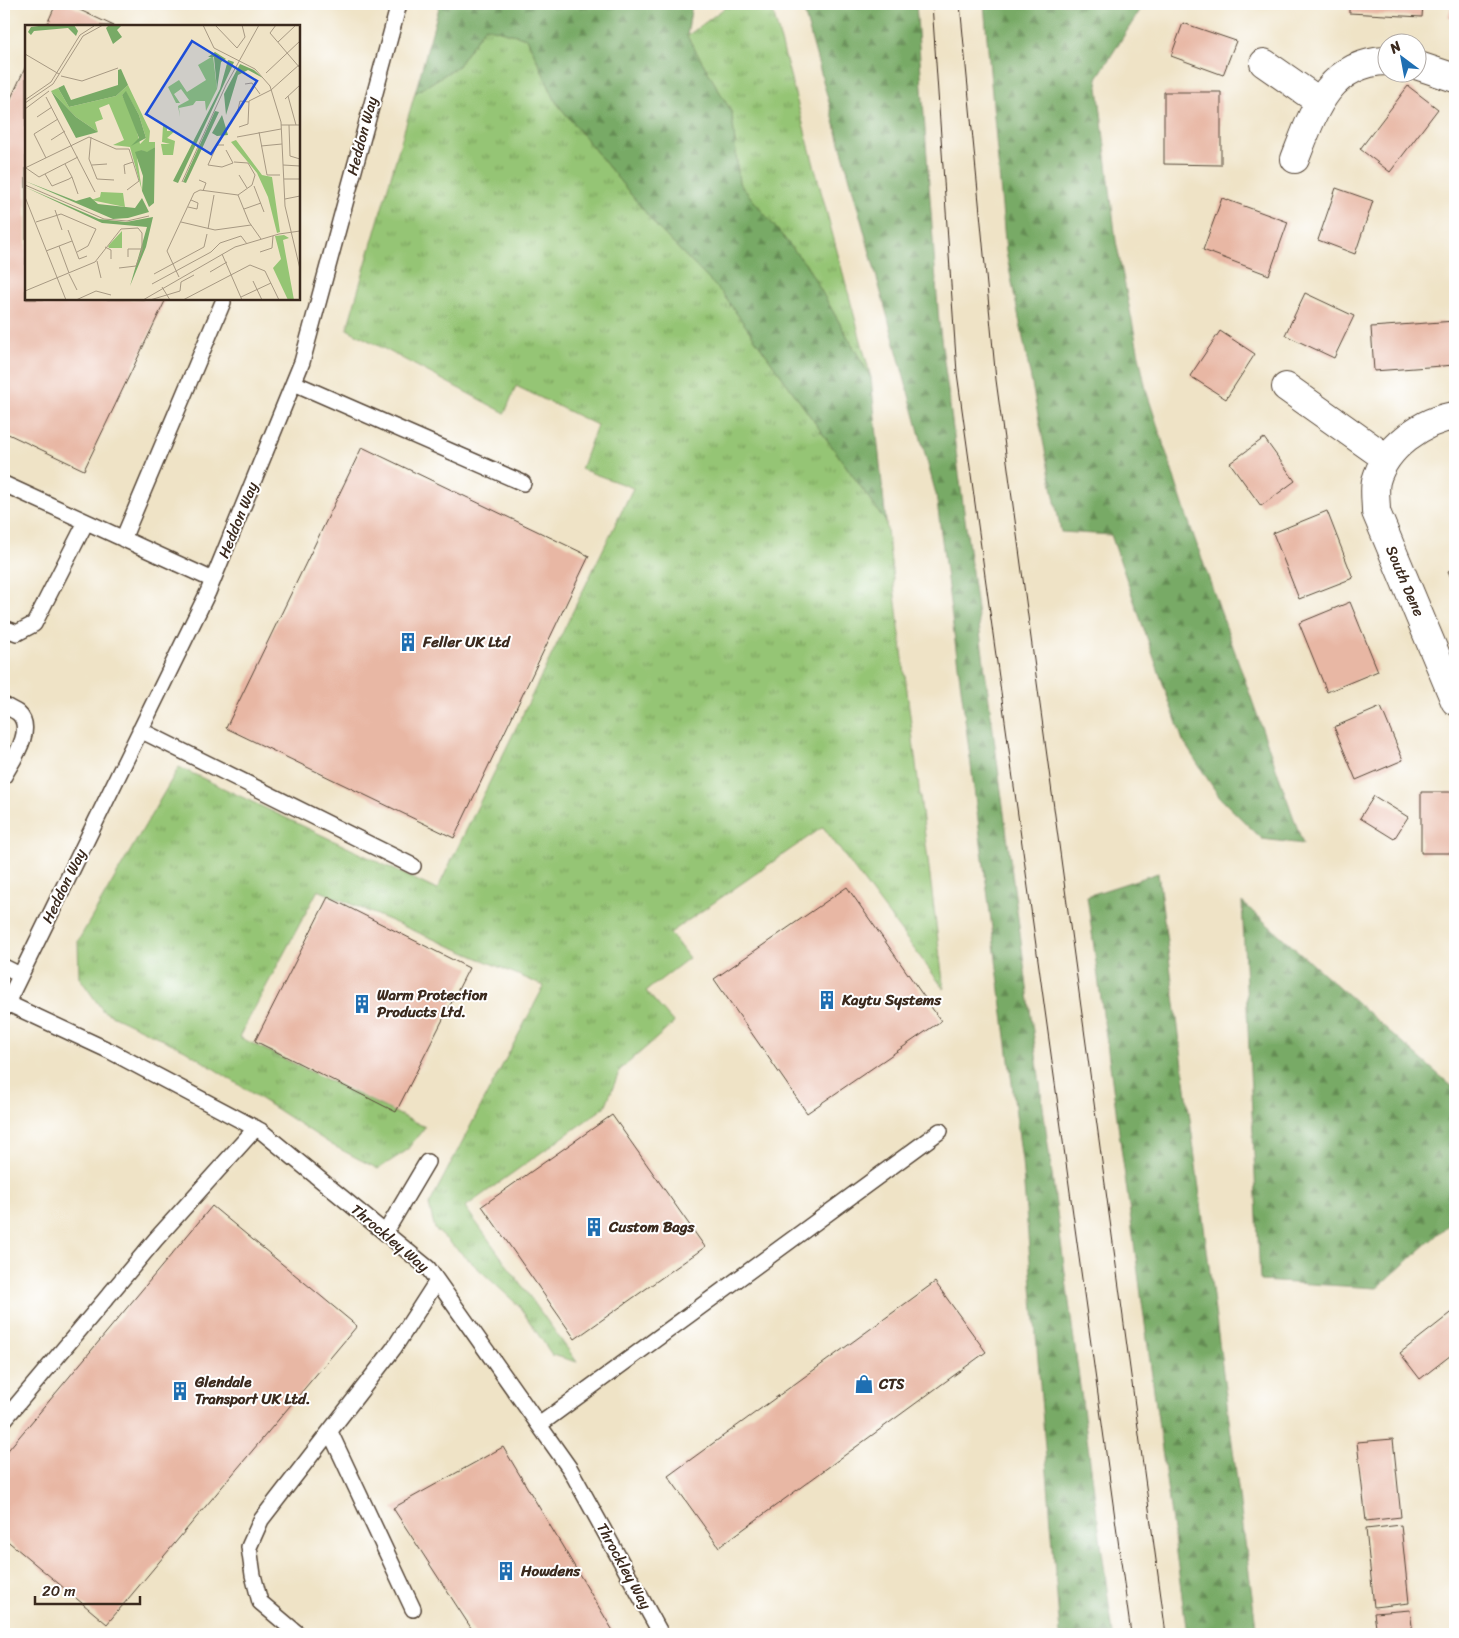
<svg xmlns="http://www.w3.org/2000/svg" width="1459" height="1638" viewBox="0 0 1459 1638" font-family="Sriracha,sans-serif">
<defs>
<pattern id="grass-tufts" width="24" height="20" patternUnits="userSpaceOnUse" patternTransform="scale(1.25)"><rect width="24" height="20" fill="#95c574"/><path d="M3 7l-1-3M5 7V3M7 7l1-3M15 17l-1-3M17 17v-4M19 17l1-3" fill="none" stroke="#7ba05f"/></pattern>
<pattern id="forest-firs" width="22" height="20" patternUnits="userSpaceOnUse" patternTransform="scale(1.25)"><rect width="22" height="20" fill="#78aa66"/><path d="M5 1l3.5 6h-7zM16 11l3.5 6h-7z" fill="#648b53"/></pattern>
</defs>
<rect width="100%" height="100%" fill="#fff"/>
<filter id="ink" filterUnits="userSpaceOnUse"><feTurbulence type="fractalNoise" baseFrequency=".02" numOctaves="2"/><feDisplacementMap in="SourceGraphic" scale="10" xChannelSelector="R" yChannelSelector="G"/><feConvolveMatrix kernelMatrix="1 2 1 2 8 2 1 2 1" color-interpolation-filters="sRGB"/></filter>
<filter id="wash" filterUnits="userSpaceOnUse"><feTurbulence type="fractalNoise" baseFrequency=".0096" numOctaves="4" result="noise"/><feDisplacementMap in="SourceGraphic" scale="20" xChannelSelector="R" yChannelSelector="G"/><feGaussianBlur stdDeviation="1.12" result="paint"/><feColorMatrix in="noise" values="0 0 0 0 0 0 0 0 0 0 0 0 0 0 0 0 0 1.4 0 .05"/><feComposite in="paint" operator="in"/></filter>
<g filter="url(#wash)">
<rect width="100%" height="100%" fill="#efe3c6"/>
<path fill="url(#grass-tufts)" stroke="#687849" d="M 730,4 L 771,4 L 871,378 L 807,266 L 739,183 L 732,113 L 687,36 Z
M 485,27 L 527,38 L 556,102 L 658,228 L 722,293 L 886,522 L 944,989 L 823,827 L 670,933 L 689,958 L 646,991 L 674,1023 L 620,1070 L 605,1107 L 465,1207 L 577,1362 L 552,1355 L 519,1306 L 435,1229 L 429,1205 L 544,986 L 318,890 L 239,1037 L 425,1127 L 406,1151 L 378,1169 L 332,1145 L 185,1050 L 103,1011 L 79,977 L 78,941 L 179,767 L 437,890 L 633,488 L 581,469 L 597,425 L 516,386 L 505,413 L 347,329 L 415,93 L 457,67 Z"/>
<path fill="url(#forest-firs)" stroke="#5a6a42" d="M 440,4 L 692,4 L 687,36 L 732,113 L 739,183 L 807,266 L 871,378 L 886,522 L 722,293 L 658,228 L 556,102 L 527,38 L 485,27 L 457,67 L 415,93 Z
M 802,4 L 916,4 L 939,323 L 1113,1634 L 1060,1634 L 1022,1161 L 936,494 Z
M 984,4 L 1144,4 L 1097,78 L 1116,241 L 1146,390 L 1186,514 L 1303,844 L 1262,839 L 1220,798 L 1183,741 L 1111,535 L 1061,532 L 1006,252 Z
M 1158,873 L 1257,1634 L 1187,1634 L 1087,896 Z
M 1242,902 L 1455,1089 L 1455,1219 L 1377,1288 L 1260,1281 Z"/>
<g id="blocks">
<path fill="#e8b7a4" d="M 56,4 L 67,4 L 114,26 L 46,26 Z
M 1253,4 L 1318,4 L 1318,5 L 1253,6 Z
M 1349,4 L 1423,4 L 1422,17 L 1349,13 Z
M 1452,4 L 1455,4 L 1455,19 L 1448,17 Z
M 1183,23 L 1236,41 L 1223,75 L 1171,56 Z
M 26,66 L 26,299 L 166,299 L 84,470 L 4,432 L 4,113 Z
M 1408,86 L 1438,109 L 1390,172 L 1360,149 Z
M 1164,92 L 1221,92 L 1221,165 L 1164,164 Z
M 1336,188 L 1373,201 L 1355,254 L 1318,240 Z
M 1222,198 L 1288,222 L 1269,275 L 1203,250 Z
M 1305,293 L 1354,316 L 1334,358 L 1285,335 Z
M 1455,321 L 1455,365 L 1374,371 L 1371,327 Z
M 1220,331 L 1255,354 L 1226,399 L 1190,376 Z
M 1264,438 L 1295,481 L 1261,506 L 1230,463 Z
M 362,447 L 589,556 L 454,838 L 226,728 Z
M 1327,511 L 1353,578 L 1299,599 L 1273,533 Z
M 1455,568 L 1455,587 L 1448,571 Z
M 1350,602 L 1378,671 L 1327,692 L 1299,623 Z
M 1381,707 L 1403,760 L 1356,780 L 1334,727 Z
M 1421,792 L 1455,792 L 1455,853 L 1421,853 Z
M 1374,796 L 1408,817 L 1394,839 L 1360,818 Z
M 847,887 L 941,1021 L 807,1113 L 714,979 Z
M 328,897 L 469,968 L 396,1112 L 255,1041 Z
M 612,1115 L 705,1247 L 575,1339 L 482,1206 Z
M 212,1206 L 357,1326 L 107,1624 L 4,1538 L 4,1455 Z
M 935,1282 L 986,1352 L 719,1547 L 668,1476 Z
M 1455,1310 L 1455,1352 L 1420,1379 L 1400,1353 Z
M 1393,1439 L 1401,1517 L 1366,1521 L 1357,1442 Z
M 503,1447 L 615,1634 L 475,1634 L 393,1508 Z
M 1401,1525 L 1409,1603 L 1374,1607 L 1366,1529 Z
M 1410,1610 L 1413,1634 L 1377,1634 L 1374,1613 Z"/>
</g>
</g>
<g filter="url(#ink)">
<use href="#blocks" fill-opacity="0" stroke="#564637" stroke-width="1"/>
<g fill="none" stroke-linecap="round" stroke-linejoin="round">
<g stroke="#564637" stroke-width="18">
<path id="lane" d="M 294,383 L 523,483
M 4,484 L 213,580
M 123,539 L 223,302
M 4,628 L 17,633 L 34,624 L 86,522
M 4,705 C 8,708 14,710 18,713 C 36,729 12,761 4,776
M 140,730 L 413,866
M 4,967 L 20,975
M 7,1003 L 110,1051 L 261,1131 L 428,1268 L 570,1469 L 661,1634
M 4,1009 L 208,592 L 302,362 L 399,4
M 385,1233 L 427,1162
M 4,1420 L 156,1239 L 256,1128
M 539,1425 L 940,1131
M 330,1432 L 413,1609
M 298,1634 L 260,1602 L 253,1575 L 249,1547 L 261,1520 L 394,1348 L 437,1281"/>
</g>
<g stroke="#564637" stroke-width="30">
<path id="street" d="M 1264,63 L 1320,102
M 1416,65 L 1455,78
M 1295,159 C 1313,113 1328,63 1386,61
M 1286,387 L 1386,458
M 1455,416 C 1423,420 1385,448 1376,481 C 1374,490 1376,502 1376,512 L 1455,701"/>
</g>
<use href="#lane" stroke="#fff" stroke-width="15"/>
<use href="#street" stroke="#fff" stroke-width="28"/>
<path stroke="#3b2a1e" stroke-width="1" d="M 932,4 L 957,373 L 1131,1634
M 960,4 L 996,380 L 1166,1634"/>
</g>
</g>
<defs>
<g id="building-bare" transform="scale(1.5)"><path d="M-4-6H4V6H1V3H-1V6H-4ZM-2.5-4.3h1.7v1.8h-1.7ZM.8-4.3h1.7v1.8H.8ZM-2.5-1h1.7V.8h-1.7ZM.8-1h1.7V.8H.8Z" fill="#1f6fb2" stroke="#fff" stroke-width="2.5" paint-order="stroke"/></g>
<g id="shop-bare" transform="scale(1.5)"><path d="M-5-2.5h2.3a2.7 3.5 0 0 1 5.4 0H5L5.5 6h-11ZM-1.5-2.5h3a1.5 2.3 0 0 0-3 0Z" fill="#1f6fb2" stroke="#fff" stroke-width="2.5" paint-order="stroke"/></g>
</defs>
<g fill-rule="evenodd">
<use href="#building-bare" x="408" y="642"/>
<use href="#building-bare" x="827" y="1000"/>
<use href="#building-bare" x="362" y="1004"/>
<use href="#building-bare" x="594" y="1227"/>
<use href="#shop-bare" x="864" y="1384"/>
<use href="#building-bare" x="180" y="1391"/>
<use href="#building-bare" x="506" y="1571"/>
</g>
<g text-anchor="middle" stroke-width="4" stroke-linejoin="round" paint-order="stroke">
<g font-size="15" fill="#3b2a1e" stroke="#fff">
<text transform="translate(362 136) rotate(-75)" y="5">Heddon Way</text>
<text transform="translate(238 520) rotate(-68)" y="5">Heddon Way</text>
<text transform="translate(1405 581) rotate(67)" y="5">South Dene</text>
<text transform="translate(64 886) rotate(-64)" y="5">Heddon Way</text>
<text transform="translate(390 1238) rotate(40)" y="5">Throckley Way</text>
<text transform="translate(624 1566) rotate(61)" y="5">Throckley Way</text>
</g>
<g font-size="15" font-weight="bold" fill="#3b2a1e" stroke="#fff" text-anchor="start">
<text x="423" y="647">Feller UK Ltd</text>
<text x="377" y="1000">Warm Protection<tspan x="377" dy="17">Products Ltd.</tspan></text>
<text x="842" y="1005">Kaytu Systems</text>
<text x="609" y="1232">Custom Bags</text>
<text x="195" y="1387">Glendale<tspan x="195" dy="17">Transport UK Ltd.</tspan></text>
<text x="879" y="1389">CTS</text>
<text x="521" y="1576">Howdens</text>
</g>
</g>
<g transform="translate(25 25)">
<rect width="275" height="275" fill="#efe3c6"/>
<path d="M 188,31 L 192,64 L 181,86 L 180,76 L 171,76 L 168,80 L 154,83 L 155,92 L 153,81 L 164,75 L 156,64 L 149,69 L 155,78 L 151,78 L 143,62 L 154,55 L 162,67 L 181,55 L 173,40 ZM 103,60 L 125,106 L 124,117 L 130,117 L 130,122 L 122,128 L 117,125 L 112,133 L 117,166 L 105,122 L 88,120 L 99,115 L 84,79 L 74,83 L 78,94 L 70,97 L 73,107 L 51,92 L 26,66 L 33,63 L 44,82 L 91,71 ZM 101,67 L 114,90 L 121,113 L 115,119 L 109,95 L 97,70 ZM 138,101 L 142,101 L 142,106 L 150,106 L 142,113 L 150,116 L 148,130 L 138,130 L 136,119 L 145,119 L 137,117 ZM 211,115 L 237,150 L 247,152 L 255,207 L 252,208 L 243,172 L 232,148 L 206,117 ZM 76,167 L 98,168 L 100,182 L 66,175 L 75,172 ZM 97,206 L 97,223 L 84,223 L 83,221 ZM 259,210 L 264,213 L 258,215 L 269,275 L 263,275 L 248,243 L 256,234 L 250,211 Z" fill="#95c574" fill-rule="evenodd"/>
<path d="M 21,0 L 49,0 L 53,6 L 51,11 L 43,3 L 9,6 L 6,10 L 3,7 L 6,2 ZM 84,0 L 97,0 L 92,5 L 97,12 L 88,19 L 81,3 ZM 190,27 L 201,34 L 196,37 L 192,64 L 189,32 L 183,32 ZM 203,35 L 209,37 L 207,42 L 153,158 L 148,156 L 195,64 ZM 215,39 L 229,45 L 238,53 L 223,45 L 213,50 L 201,90 L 199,69 ZM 96,44 L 103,60 L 91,71 L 44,82 L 33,63 L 39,60 L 46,75 L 93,60 L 93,45 ZM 26,66 L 51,92 L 73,107 L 51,113 ZM 101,66 L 114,90 L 121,113 L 106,121 L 114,113 L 97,70 ZM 190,86 L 194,87 L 161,158 L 158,157 ZM 197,90 L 203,110 L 192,111 L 187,108 ZM 130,122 L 129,178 L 124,182 L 117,166 L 118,151 L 110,127 L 117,125 L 122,127 ZM 0,156 L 51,176 L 65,172 L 73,179 L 110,183 L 117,173 L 124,187 L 103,193 L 88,194 ZM 0,162 L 74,194 L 101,197 L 128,192 L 121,222 L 105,261 L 122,202 L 77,198 Z" fill="#78aa66"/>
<path fill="none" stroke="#a79983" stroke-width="1" d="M 178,0 L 189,23 L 230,44 L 245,61 L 256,97 L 260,181 L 275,244M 190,0 L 212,23 L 220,12 L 217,0M 251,0 L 245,8 L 275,43M 253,17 L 271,0M 0,29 L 34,49M 241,48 L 275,16M 36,51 L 57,56 L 93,43M 220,59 L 227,58 L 235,69M 246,65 L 275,39M 263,71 L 271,100M 21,72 L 70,167M 260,74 L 275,60M 0,75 L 26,57 L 55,10 L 69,1M 0,78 L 28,59 L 58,11 L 78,0M 0,84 L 24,66M 212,89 L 215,76 L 224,77M 12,92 L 27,82M 256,100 L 275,100M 264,100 L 265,131 L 275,134M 214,102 L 223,99 L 224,76 L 246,65M 234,107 L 242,150 L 255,150M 66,112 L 64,134 L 72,154 L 89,155M 212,112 L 256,104M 26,115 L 40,106M 199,120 L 192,120 L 183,140 L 197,142 L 208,138 L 201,125M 236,121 L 257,119M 21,133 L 9,109 L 33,94M 209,137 L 223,138 L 230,150 L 227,160 L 213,170M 67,140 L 82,139M 258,140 L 275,141M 0,143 L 64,112 L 91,124 L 104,124 L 114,156 L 102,165M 1,143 L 14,152 L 53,132M 20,149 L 27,161 L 44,154 L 47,152 L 40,139M 100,149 L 99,140 L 108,137M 214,150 L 222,163M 47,152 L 53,169M 259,154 L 275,154M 174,155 L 181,158 L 178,166M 157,157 L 201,60 L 234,0M 0,160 L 79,194 L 102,196 L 124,191M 229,161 L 239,187M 213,170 L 224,197 L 236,214M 0,172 L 41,275M 260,174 L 275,171M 163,182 L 172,184 L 173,178 L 166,175M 219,184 L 236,178M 30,185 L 37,205M 11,197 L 36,189 L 71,204 L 63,221 L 52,227M 156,197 L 190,205 L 226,200M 183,204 L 189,170M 43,205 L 54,234 L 62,231M 34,221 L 44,248M 80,222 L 86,225 L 86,234M 21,226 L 47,216M 235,227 L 247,223 L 248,211M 197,229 L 217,275M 103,232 L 103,224 L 117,224M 72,236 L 76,253M 185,247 L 202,237M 44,249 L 52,265M 129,249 L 179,222 L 182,209M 154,252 L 142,226 L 169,168 L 175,165 L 213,170M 228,256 L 237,275M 127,259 L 186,227 L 195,218 L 216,211 L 222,219M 137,262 L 145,275M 0,266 L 70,237 L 96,204 L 113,203 L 117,208 L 117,225 L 111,241 L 94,243M 216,272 L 246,258M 51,275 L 71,266 L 86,270M 118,275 L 210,222 L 254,209 L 275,206M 125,275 L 155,266 L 156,257 L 169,250M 158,275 L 225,240 L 240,246 L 254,275"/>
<path fill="#1d4ed8" fill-opacity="0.15" stroke="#1d4ed8" stroke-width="2.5" d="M 167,16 L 232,56 L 186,129 L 121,89 Z"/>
<rect width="275" height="275" fill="none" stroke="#3b2a1e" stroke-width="2.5"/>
</g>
<rect width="1459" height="1638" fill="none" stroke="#fff" stroke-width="20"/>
<g transform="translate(1402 58) rotate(328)"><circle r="24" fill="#ffffff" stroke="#b1aaa5"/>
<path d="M0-4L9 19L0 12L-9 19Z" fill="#1f6fb2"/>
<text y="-8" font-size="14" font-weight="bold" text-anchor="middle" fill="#3b2a1e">N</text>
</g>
<path d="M35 1596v8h105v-8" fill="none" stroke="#3b2a1e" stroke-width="2.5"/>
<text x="42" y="1596" font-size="15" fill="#3b2a1e" stroke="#ffffff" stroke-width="4" paint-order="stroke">20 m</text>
</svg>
